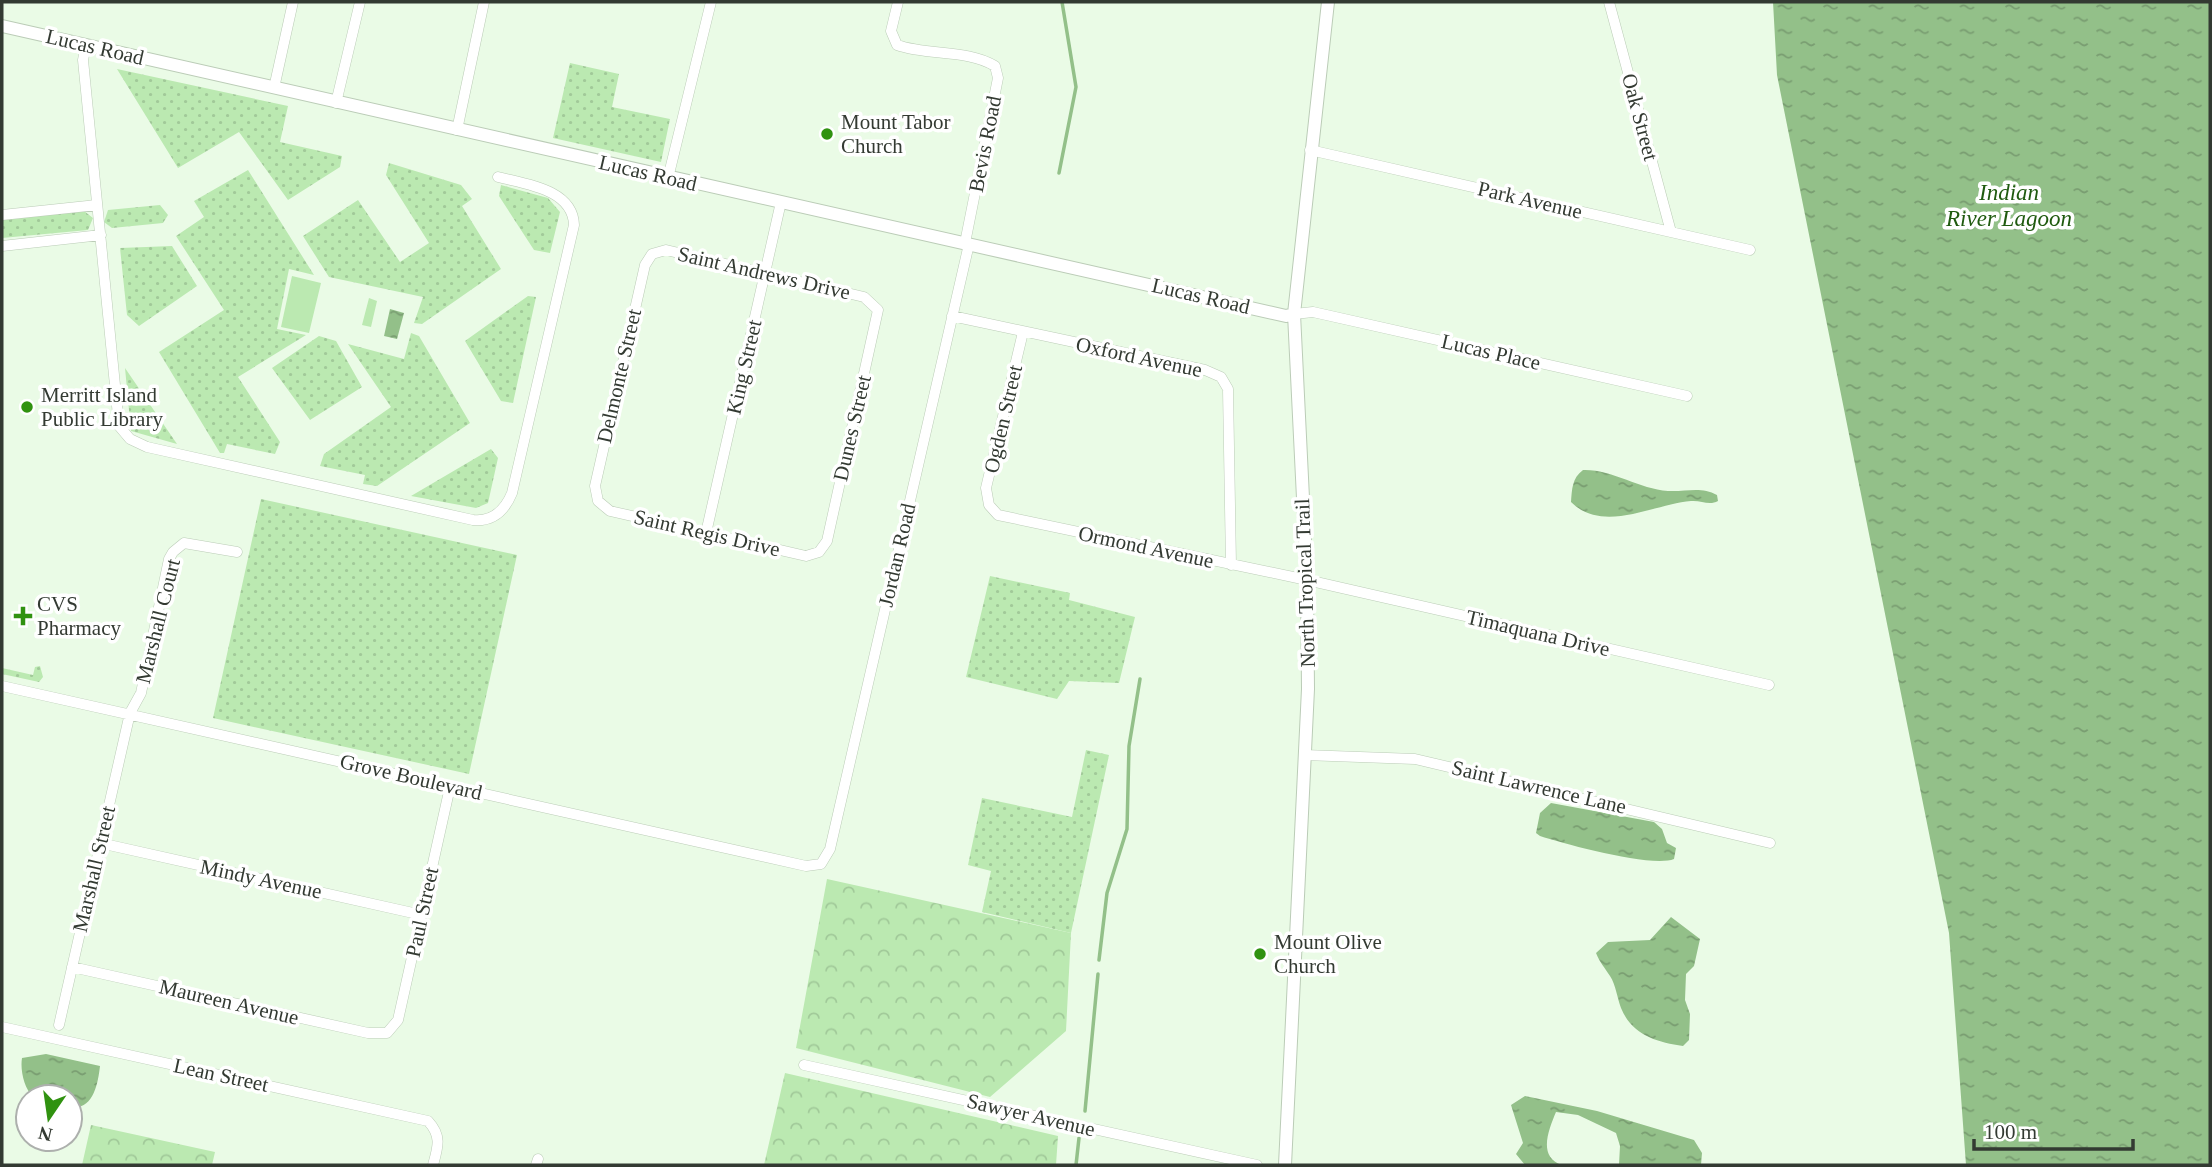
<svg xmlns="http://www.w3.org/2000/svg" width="2212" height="1167" viewBox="0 0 2212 1167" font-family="'Times New Roman',serif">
<defs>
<pattern id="grass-dots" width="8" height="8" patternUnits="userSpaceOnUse" patternTransform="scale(1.75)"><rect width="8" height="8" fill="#bbe9b1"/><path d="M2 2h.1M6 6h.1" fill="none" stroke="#a1c999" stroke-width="1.8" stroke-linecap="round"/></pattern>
<pattern id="forest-crowns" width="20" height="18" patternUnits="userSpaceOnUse" patternTransform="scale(1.75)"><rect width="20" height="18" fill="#bbe9b1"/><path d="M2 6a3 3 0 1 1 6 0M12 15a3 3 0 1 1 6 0" fill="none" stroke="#a1c999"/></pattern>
<pattern id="water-ripples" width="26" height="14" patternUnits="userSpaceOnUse" patternTransform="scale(1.75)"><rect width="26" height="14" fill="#93c089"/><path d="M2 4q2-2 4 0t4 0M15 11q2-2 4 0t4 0" fill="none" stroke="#799d71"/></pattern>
</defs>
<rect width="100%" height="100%" fill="#eafbe6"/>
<path fill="url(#grass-dots)" d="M 570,63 L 619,74 L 612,107 L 670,119 L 661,162 L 553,138 Z
M 117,69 L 288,106 L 280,142 L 342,156 L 340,167 L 288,200 L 239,132 L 178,168 Z
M 389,163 L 461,185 L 472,199 L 462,206 L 501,269 L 422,324 L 414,323 L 423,297 L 329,277 L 303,236 L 358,200 L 400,262 L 429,243 L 386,175 Z
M 248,170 L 314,275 L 289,269 L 277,329 L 306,335 L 238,377 L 280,442 L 275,454 L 227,444 L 224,453 L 220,453 L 159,352 L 224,310 L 176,236 L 204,217 L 194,201 Z
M 501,185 L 548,198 L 560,212 L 550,253 L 534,250 L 499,196 Z
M 160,205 L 168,215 L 163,223 L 112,228 L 104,222 L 108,210 Z
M 84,211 L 93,218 L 88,230 L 2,238 L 2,220 Z
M 172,246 L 197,286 L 139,326 L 127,315 L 120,248 Z
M 528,296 L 536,297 L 513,403 L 501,401 L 465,341 Z
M 411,333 L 419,336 L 470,423 L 377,486 L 363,484 L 365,475 L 320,466 L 324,454 L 391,407 L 348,344 L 404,359 Z
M 319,336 L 336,341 L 362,387 L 310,420 L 272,368 Z
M 125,368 L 177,444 L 131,431 Z
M 491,449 L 498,458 L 488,503 L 476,508 L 411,496 Z
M 261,499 L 517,555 L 469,774 L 213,718 Z
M 990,576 L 1070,593 L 1069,600 L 1135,617 L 1119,683 L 1069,681 L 1057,699 L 966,677 Z
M 40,666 L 43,677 L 39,682 L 2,674 L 2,668 L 33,675 L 35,667 Z
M 1086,750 L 1109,755 L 1071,933 L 982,912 L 991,871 L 968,865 L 982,798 L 1072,817 Z"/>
<path fill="url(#forest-crowns)" d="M 827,879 L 1071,933 L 1066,1031 L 990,1097 L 796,1048 Z
M 785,1073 L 1058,1136 L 1056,1165 L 764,1165 Z
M 91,1125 L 215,1152 L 212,1165 L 82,1165 Z"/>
<path fill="#bbe9b1" d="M 292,276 L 321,283 L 309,333 L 281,327 Z
M 369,298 L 377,301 L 371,327 L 362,325 Z"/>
<path fill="url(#water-ripples)" d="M 1773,2 L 2210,2 L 2210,1165 L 1966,1165 L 1949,933 L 1777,75 Z
M 390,309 L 404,313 L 397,339 L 384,336 Z
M 1583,470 C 1612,469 1639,489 1668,491 C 1686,492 1701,486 1717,495 L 1718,501 C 1709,506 1701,500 1691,501 C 1654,504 1603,534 1571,502 C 1572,489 1572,478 1583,470 Z
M 1551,803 L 1654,822 L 1662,829 L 1667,843 L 1676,848 L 1674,859 C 1652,868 1565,844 1540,836 L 1536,833 L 1540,813 Z
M 1671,917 L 1700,939 L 1694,966 L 1686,974 L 1685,1000 L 1690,1014 L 1689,1040 L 1683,1046 C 1656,1042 1632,1035 1621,1008 C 1617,998 1616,985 1610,976 C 1605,968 1600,963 1596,953 L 1608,942 L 1650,940 Z
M 46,1054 L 100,1066 C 98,1084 93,1111 70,1107 L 70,1097 L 33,1097 C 24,1088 20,1070 22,1058 Z
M 1525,1096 L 1597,1111 L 1694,1140 L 1702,1153 L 1701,1165 L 1619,1165 L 1620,1146 L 1616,1133 L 1578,1115 L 1556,1112 C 1549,1129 1537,1157 1562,1165 L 1525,1165 L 1516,1154 L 1523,1143 L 1511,1105 Z"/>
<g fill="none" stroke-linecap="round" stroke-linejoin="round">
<path stroke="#93c089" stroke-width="3.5" d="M 1059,173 L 1076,87 L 1062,2
M 1099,960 L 1107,893 L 1127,829 L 1129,746 L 1140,679
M 1085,1111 L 1098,974
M 1076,1165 L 1079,1138"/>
<g stroke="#bbccb7" stroke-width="11">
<path id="minor" d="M 898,2 L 891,31 L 897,45 C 928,56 967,49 995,66 L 998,78 L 965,243
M 1609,2 L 1671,232
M 86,45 L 83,60 L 119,426 L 130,439 L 147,447 L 473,520 C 493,522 505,510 512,493 L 574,225 C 573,189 525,184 498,177
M 274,88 L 293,2
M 336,103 L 360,2
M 457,130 L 484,2
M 1310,150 L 1750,250
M 668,178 L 711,2
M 2,215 L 97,205
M 2,246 L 101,235
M 666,250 L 864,297 L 878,310 L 827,541 L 819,552 L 806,556 L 610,511 L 598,501 L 595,486 L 645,265 L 652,254 Z
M 1294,314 L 1313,312 L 1687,396
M 952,316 L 1205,370 L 1221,377 L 1228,389 L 1231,565
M 1023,332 L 986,488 L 989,505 L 998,515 L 1307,580 L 1769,685
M 706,533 L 781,202
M 2,686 L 806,866 L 821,864 L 830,849 L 969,244
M 1304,755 L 1415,759 L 1770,843
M 100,843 L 422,915
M 72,967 L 368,1033 L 387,1033 L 398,1020 L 450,787
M 59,1025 L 130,713 L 141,693 L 169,559 L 173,552 L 184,543 L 237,552
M 2,1027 L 428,1121 C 442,1136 438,1147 433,1165
M 804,1065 L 1257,1165
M 536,1165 L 538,1159"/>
</g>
<g stroke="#bbccb7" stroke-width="14">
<path id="tertiary" d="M 2,26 L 1286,316 L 1294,314
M 1285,1165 L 1308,689 L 1307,580 L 1294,314 L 1328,2"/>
</g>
<use href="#minor" stroke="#fff" stroke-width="10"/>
<use href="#tertiary" stroke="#fff" stroke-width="12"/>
</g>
<g fill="#309210" stroke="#fff" stroke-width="2.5">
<circle cx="827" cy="134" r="7"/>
<circle cx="27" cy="407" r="7"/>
<path d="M19.5 605.5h7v7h7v7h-7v7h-7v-7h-7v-7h7z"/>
<circle cx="1260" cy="954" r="7"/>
</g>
<g text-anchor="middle" stroke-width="7" stroke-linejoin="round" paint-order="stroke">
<g font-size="21" fill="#333a32" stroke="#fff">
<text transform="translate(95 47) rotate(13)" y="7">Lucas Road</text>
<text transform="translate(1640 117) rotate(75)" y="7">Oak Street</text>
<text transform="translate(985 144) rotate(-79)" y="7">Bevis Road</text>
<text transform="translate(648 173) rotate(13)" y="7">Lucas Road</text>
<text transform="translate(1530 200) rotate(13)" y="7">Park Avenue</text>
<text transform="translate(764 273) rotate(13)" y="7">Saint Andrews Drive</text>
<text transform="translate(1201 296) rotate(13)" y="7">Lucas Road</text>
<text transform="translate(1491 352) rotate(13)" y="7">Lucas Place</text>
<text transform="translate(1139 357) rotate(12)" y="7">Oxford Avenue</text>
<text transform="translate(744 367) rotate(-77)" y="7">King Street</text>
<text transform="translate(619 376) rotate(-77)" y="7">Delmonte Street</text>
<text transform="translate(1003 419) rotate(-77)" y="7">Ogden Street</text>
<text transform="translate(852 428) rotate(-77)" y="7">Dunes Street</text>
<text transform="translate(707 533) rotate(13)" y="7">Saint Regis Drive</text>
<text transform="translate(1146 547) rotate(12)" y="7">Ormond Avenue</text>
<text transform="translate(897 555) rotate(-77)" y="7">Jordan Road</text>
<text transform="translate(1305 583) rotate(-92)" y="7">North Tropical Trail</text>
<text transform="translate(158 621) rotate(-76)" y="7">Marshall Court</text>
<text transform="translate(1538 633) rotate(13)" y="7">Timaquana Drive</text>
<text transform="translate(411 777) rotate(13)" y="7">Grove Boulevard</text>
<text transform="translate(1539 787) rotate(13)" y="7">Saint Lawrence Lane</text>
<text transform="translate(94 869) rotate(-77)" y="7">Marshall Street</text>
<text transform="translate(261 879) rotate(12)" y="7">Mindy Avenue</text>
<text transform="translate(422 912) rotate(-78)" y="7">Paul Street</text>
<text transform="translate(229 1002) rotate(13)" y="7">Maureen Avenue</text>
<text transform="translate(221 1075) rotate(12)" y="7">Lean Street</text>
<text transform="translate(1031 1115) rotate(13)" y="7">Sawyer Avenue</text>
</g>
<g font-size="21" fill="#333a32" stroke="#fff" text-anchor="start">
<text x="841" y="129">Mount Tabor<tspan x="841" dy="24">Church</tspan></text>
<text x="41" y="402">Merritt Island<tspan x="41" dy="24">Public Library</tspan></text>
<text x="37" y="611">CVS<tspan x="37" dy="24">Pharmacy</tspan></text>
<text x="1274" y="949">Mount Olive<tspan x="1274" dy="24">Church</tspan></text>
</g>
<g font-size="23" font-style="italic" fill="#205b10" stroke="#fff">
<text x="2009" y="200">Indian<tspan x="2009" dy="26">River Lagoon</tspan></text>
</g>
</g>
<rect width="2212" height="1167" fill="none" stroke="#333a32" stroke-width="7"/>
<g transform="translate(49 1118) rotate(193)"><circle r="33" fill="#ffffff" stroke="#adb0ad" stroke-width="2"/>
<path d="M0-5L12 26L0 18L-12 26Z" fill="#309210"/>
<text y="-10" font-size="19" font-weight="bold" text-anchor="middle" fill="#333a32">N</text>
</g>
<path d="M1974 1139v10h159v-10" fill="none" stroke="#333a32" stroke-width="3.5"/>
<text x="1984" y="1139" font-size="21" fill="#333a32" stroke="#ffffff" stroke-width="5" paint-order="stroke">100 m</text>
</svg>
